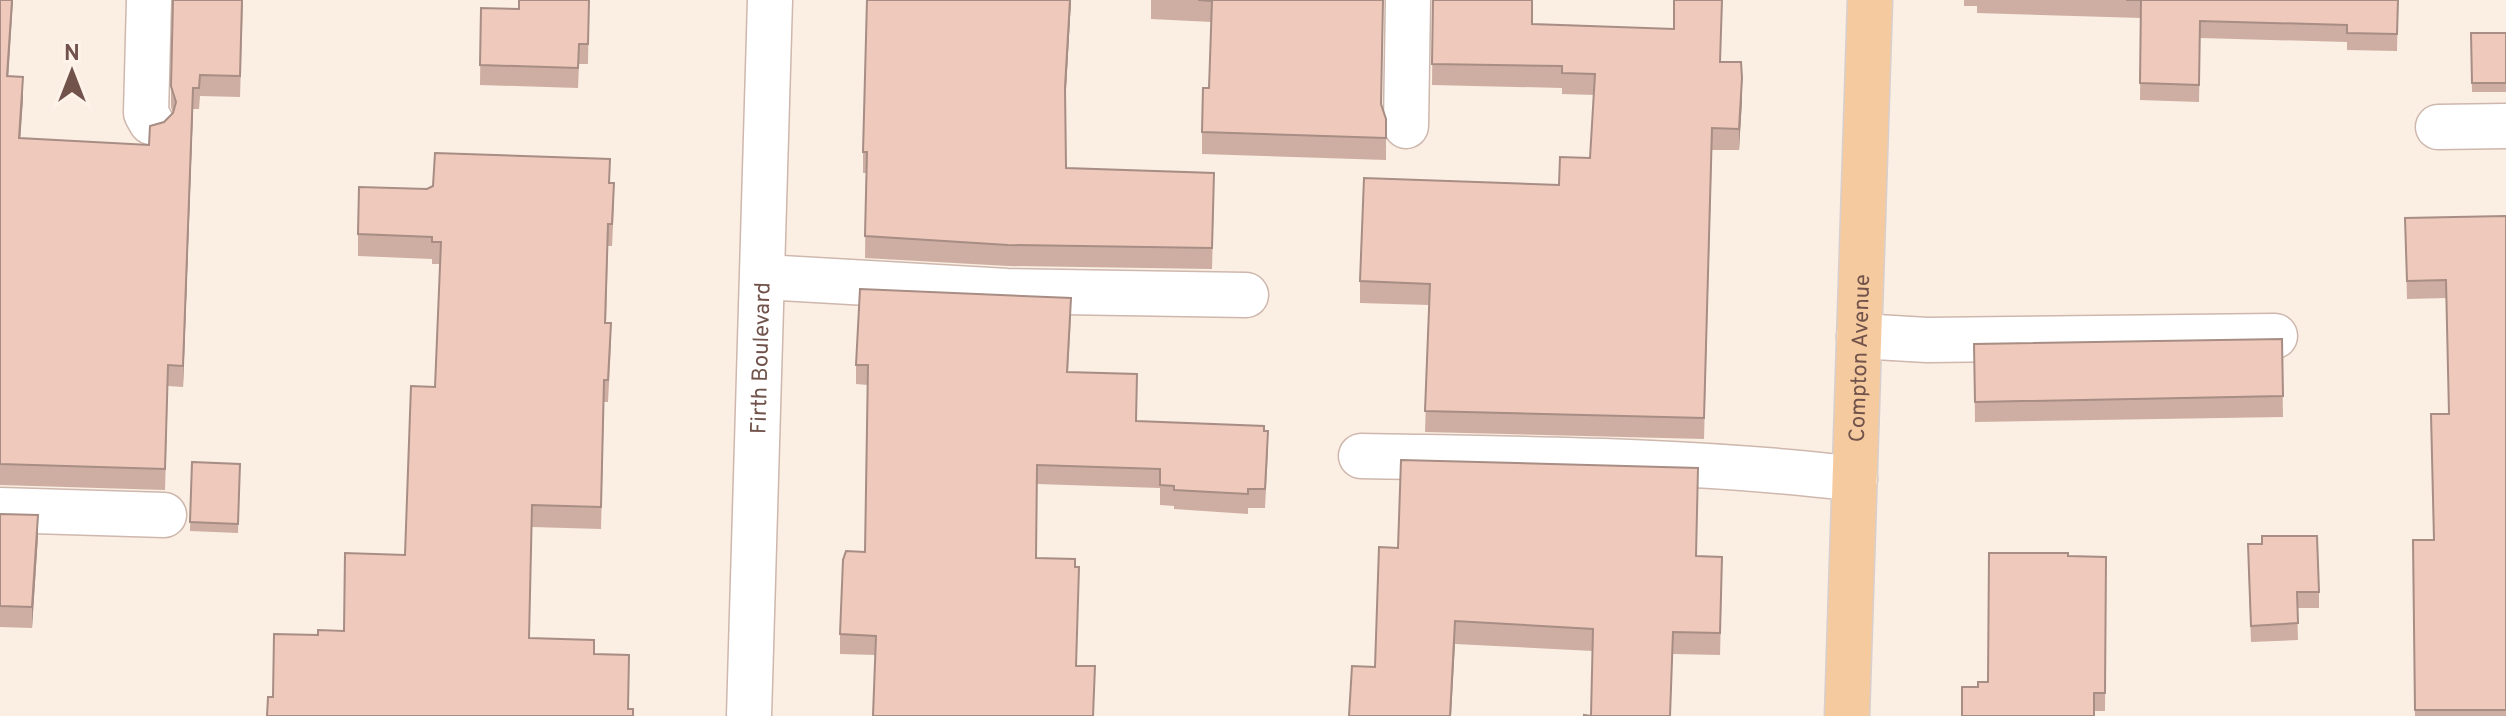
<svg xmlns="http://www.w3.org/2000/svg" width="2506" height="716" viewBox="0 0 2506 716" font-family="Overpass,sans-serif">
<rect width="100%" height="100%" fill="#fbeee3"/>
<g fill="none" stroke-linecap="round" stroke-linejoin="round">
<g stroke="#ceb7ad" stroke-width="47">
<g id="minor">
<path d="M 149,0 L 146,113 L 151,122"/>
<path d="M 1406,126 L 1408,0"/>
<path d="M 2438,127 L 2506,126"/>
<path d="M 764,277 L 1007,291 L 1246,295"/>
<path d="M 1859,336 L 1927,340 L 2275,336"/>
<path d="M 1361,456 C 1526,459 1691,459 1855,479"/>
<path d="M 0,510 L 164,515"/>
<path id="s1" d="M 749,716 L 770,0"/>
</g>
</g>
<g stroke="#d7cfcd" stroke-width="47">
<g id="major">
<path id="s2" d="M 1847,716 L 1870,0"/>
</g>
</g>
<use href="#minor" stroke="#fff" stroke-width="44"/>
<use href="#major" stroke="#f6ca9f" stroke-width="44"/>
</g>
<path fill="#ceaea2" d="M 0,0 L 8,76 L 23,98 L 20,138 L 149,145 L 164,122 L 173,113 L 171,107 L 171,86 L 173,0 L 243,0 L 240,97 L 200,96 L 199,109 L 193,109 L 183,387 L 168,386 L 165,490 L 0,485 Z
M 589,0 L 588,64 L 579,64 L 578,88 L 480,85 L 481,8 L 519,9 Z
M 867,0 L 1071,0 L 1065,106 L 1066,168 L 1214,194 L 1212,269 L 1008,266 L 865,258 L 866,173 L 863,173 L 863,152 Z
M 1151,0 L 1383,0 L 1381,105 L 1386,119 L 1386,160 L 1202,154 L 1202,132 L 1209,88 L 1212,22 L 1151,19 Z
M 1433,0 L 1532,24 L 1721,62 L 1742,100 L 1739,150 L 1712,150 L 1704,439 L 1425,432 L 1429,305 L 1360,303 L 1360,281 L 1559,185 L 1590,158 L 1594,95 L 1562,94 L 1562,88 L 1432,85 Z
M 1964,0 L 2398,0 L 2397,51 L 2347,50 L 2347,42 L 2200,38 L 2199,102 L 2140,100 L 2141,18 L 1977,13 L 1977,6 L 1964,6 Z
M 2471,33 L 2506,33 L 2506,92 L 2472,92 Z
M 610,183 L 614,205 L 612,246 L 608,246 L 606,323 L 611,345 L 608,402 L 604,402 L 601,529 L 532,527 L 529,638 L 273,697 L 318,635 L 344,631 L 405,555 L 435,387 L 440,264 L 432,264 L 432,259 L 358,256 L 358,234 L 427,189 Z
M 2506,216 L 2506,716 L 2415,716 L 2413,540 L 2433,540 L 2449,414 L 2446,298 L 2407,299 L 2405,218 Z
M 1071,317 L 1068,372 L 1137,421 L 1264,431 L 1268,451 L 1265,508 L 1248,508 L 1248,514 L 1174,509 L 1174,506 L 1160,505 L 1160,488 L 1037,484 L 1037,558 L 1075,567 L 1077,666 L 1095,686 L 875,655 L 840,654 L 840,634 L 865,552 L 868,385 L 856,384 L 856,365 Z
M 2282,339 L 2283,417 L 1975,422 L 1974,344 Z
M 192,462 L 240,464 L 238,533 L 190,531 Z
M 0,514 L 38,536 L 32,628 L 0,627 Z
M 1379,547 L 1697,556 L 1722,579 L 1720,655 L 1673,654 L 1591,716 L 1593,651 L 1455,644 L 1375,667 Z
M 2068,556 L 2106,557 L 2105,711 L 2094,711 L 1978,687 L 1988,682 Z
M 2248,560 L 2319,592 L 2319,608 L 2297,608 L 2298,640 L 2251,642 Z"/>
<path fill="#a78d84" d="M 12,0 L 13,0 L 7,97 L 7,76 Z
M 1070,0 L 1071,0 L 1065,108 L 1065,87 Z
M 23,77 L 23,98 L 19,159 L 19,138 Z
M 1742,78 L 1742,100 L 1739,150 L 1739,129 Z
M 193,88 L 193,109 L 183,387 L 183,366 Z
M 38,515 L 38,536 L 32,628 L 32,607 Z
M 1455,621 L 1455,644 L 1451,716 L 1450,716 Z"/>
<path fill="#efcabc" stroke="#a78d84" stroke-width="2" d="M 0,0 L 12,0 L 7,76 L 23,77 L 19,138 L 149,145 L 150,126 L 164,122 L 173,113 L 176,102 L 171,86 L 173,0 L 242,0 L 240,76 L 200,75 L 199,88 L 193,88 L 183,366 L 168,365 L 165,469 L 0,464 Z
M 519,0 L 589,0 L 588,44 L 579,44 L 578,68 L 480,65 L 481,8 L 519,9 Z
M 867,0 L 1070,0 L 1065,87 L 1066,168 L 1214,173 L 1212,248 L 1008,245 L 865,236 L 867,152 L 863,152 Z
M 1198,0 L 1383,0 L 1381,104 L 1386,119 L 1386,138 L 1202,132 L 1203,88 L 1209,88 L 1212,1 Z
M 1433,0 L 1532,0 L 1532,24 L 1674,29 L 1674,0 L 1722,0 L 1720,62 L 1741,62 L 1742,78 L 1739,129 L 1712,128 L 1704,418 L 1425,411 L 1430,284 L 1360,281 L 1364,178 L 1559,185 L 1560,157 L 1590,158 L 1595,74 L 1562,73 L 1562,66 L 1432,64 Z
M 2126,0 L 2398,0 L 2397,34 L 2347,33 L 2347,25 L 2200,21 L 2199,85 L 2140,83 L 2141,0 Z
M 2471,33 L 2506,33 L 2506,83 L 2472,83 Z
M 435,153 L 610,159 L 609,183 L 614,183 L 612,224 L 608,224 L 605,323 L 611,323 L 608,380 L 604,380 L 601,507 L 532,505 L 529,638 L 594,640 L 594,654 L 629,655 L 628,709 L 633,709 L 633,716 L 267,716 L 268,697 L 273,697 L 274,634 L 318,635 L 318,630 L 344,631 L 345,553 L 405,555 L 411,386 L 435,387 L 441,242 L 432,242 L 432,237 L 358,234 L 359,187 L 427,189 L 433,186 Z
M 2506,216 L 2506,710 L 2415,710 L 2413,540 L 2434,540 L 2431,414 L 2449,414 L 2446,280 L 2407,281 L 2405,218 Z
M 860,289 L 1071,298 L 1067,372 L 1137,374 L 1136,421 L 1264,426 L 1264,431 L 1268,431 L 1265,489 L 1248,489 L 1248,494 L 1174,490 L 1174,486 L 1160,485 L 1160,469 L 1037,465 L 1036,558 L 1075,559 L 1075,567 L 1079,567 L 1076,666 L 1095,666 L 1093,716 L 873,716 L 876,636 L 840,634 L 843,560 L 846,551 L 865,552 L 868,365 L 856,365 Z
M 2282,339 L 2283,396 L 1975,402 L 1974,344 Z
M 1401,460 L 1698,468 L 1696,556 L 1722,557 L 1720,633 L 1673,632 L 1670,716 L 1584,716 L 1584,715 L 1591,716 L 1593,629 L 1455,621 L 1450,716 L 1349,716 L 1352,666 L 1375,667 L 1379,547 L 1398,548 Z
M 192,462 L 240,464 L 238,524 L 190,522 Z
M 0,514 L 38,515 L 32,607 L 0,606 Z
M 2262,536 L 2317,536 L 2319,592 L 2297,592 L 2298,623 L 2251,626 L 2248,544 L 2262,544 Z
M 1989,553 L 2068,553 L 2068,556 L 2106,557 L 2105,693 L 2094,693 L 2094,716 L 1962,716 L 1962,687 L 1978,687 L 1978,682 L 1988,682 Z"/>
<g text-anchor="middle" stroke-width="6" stroke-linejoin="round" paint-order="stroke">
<g font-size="22" fill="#71534b" stroke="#fef3e9">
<text dy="8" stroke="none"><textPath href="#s1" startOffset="358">Firth Boulevard</textPath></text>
<text dy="8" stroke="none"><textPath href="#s2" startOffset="358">Compton Avenue</textPath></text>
</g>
</g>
<g transform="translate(72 72)" stroke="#fef3e9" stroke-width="6" paint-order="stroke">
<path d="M0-6L14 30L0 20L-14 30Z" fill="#71534b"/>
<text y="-12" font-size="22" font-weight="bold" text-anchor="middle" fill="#71534b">N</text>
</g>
</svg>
